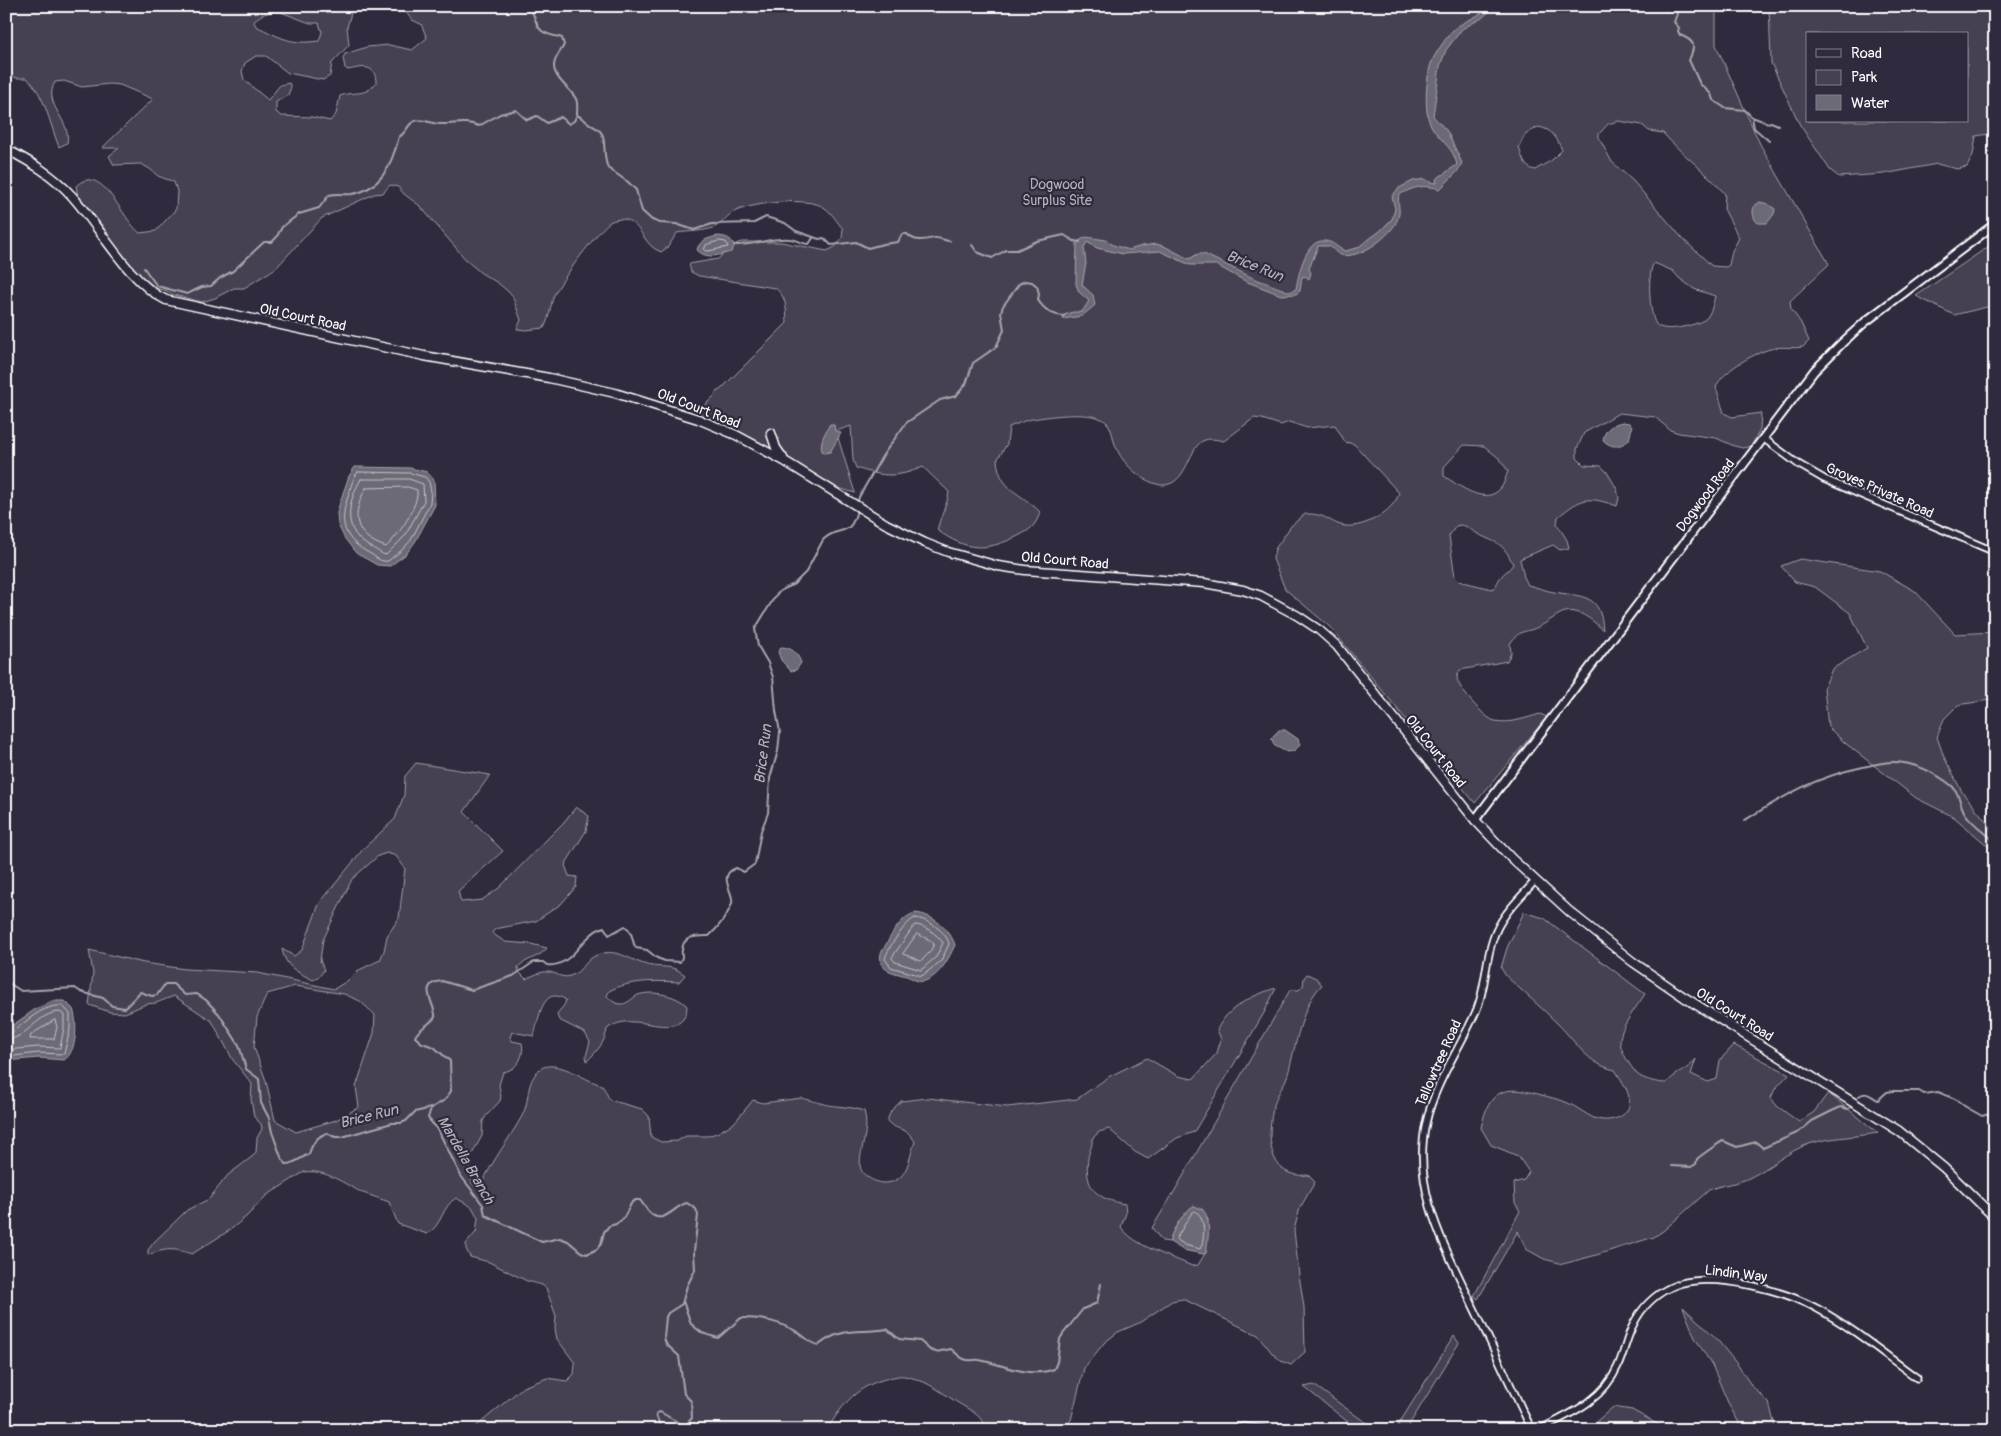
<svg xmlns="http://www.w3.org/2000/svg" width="2001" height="1436" viewBox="0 0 2001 1436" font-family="Pangolin,sans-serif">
<rect width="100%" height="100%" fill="#2f2a3d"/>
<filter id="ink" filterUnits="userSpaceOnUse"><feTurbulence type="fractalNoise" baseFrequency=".02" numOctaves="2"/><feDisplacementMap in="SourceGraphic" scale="10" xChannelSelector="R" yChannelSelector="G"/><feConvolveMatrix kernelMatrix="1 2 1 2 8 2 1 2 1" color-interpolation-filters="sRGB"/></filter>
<g filter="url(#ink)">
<path fill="#464152" stroke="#a2a0a8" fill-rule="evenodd" d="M 6,6 L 353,6 L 347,27 L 349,45 L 332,63 L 330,76 L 323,80 L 288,73 L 266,56 L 256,56 L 245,63 L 242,71 L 244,80 L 268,100 L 280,85 L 289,83 L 291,87 L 288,95 L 276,102 L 276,112 L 281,116 L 312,117 L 330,121 L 336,114 L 340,96 C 356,90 363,98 376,83 C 376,63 362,67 348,70 L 345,68 L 343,58 L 345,54 L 367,47 L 389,45 L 412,50 L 427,38 L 421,24 L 412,20 L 401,6 L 1491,6 L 1492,8 L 1495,6 L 1653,6 L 1667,12 L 1671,7 L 1677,6 L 1716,6 L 1716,45 L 1760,144 L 1829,264 L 1790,301 L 1791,309 L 1801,323 L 1809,341 L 1803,347 C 1794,349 1784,346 1775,348 C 1757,351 1723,370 1716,387 L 1724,413 L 1732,417 L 1761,413 L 1760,430 L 1751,446 L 1743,448 L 1734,446 L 1716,438 L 1679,433 L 1670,430 L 1655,417 L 1619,413 L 1584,433 L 1577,449 L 1577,458 L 1584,465 L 1601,466 L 1607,472 L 1617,489 L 1619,498 L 1617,506 C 1588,496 1582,497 1558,517 L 1557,524 L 1567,540 L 1569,548 L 1560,550 L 1553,545 L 1520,559 L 1524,577 L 1528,585 C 1537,587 1546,591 1554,592 C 1582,597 1601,593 1603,630 C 1592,620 1578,607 1562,613 C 1553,617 1546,624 1538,627 C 1524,634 1520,628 1510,644 L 1511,653 L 1507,661 L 1460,670 C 1459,673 1457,675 1457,678 C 1457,687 1485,719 1495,721 C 1510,724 1526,718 1540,714 L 1547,717 L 1475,803 L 1330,627 L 1285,589 L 1273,559 L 1275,549 L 1291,526 L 1305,514 C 1328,513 1329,524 1346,526 C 1365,528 1394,511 1399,493 L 1354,444 L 1345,442 L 1335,425 L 1307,428 L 1289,422 L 1281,425 L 1262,419 L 1254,418 L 1224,441 C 1219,440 1211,438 1205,440 C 1189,444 1188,484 1164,485 C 1146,485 1123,465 1117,449 C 1113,442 1113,431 1108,424 C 1097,408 1043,417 1027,420 C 1021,422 1015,425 1009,427 L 1007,444 L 997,460 C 1000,491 1021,492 1040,512 C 1036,526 1030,530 1018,536 C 985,552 967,551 937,530 C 940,517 947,506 949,492 L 923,467 C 896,478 884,477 856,468 L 853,460 L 851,426 L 836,431 L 855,493 L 828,485 L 695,415 L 715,395 L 716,392 L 720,390 L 787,323 C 786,308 787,297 775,288 L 699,276 L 691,272 L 689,264 L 718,259 L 731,246 L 741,242 L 781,242 L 827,251 L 835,247 L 842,238 L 843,229 C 837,222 832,213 825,208 C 809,196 754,203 736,211 C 727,214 724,223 715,227 C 704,232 689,231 677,233 L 668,247 L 661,252 C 643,245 644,229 629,221 C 624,218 615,219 610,222 C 599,229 560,282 554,295 C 550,306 550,317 544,328 L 526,330 L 517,329 L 521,320 L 512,295 L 498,283 L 481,273 L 467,261 L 420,206 L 404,194 L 398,187 L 390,185 L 383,193 L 374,194 L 322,218 L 276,268 L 244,288 L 234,288 L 215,298 L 202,302 L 174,295 L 165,290 L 157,289 L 149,292 L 102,232 L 108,233 L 78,195 L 76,186 C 102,161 122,220 140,233 L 156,231 L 176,209 L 177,191 L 174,182 L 158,176 L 150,169 L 141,164 L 114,165 L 109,156 L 119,148 L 102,148 L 153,99 L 120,85 L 109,84 L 82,87 L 64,81 L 55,82 C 42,105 72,120 67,143 L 59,147 C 50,125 45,94 27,78 L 17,78 L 6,74 ZM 278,11 L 310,23 L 319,23 L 322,32 L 319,41 C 291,45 281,38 256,26 L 254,22 C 258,14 270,12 278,11 ZM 1618,121 L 1642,125 L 1649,131 L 1663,133 C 1682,155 1706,171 1725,194 L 1724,209 L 1739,238 L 1732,251 L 1729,265 L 1726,267 L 1712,266 L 1683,239 L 1633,181 L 1612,162 L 1599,138 L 1599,134 L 1608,124 ZM 1538,127 C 1552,129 1557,138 1562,150 L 1552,160 L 1535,170 C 1524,168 1522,157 1519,147 L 1525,135 ZM 1654,263 L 1673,271 L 1679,278 L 1694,289 L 1715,296 C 1713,304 1711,315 1704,320 C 1695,325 1663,334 1656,324 C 1649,314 1647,272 1654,263 ZM 1464,445 L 1484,446 L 1500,459 L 1508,471 C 1506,476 1504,485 1500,489 C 1485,506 1458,485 1444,476 L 1444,467 ZM 1461,525 C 1468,526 1472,531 1478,534 C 1499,545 1502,541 1513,564 C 1510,570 1504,572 1500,578 C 1497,582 1497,586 1492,589 L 1459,581 L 1455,577 L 1449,536 L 1456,526 Z
M 1769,6 L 1995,6 L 1995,133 L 1976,136 L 1973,155 L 1967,167 L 1957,169 L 1937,164 L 1884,174 L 1839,177 L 1830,170 L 1800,125 L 1771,63 ZM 1807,34 L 1967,34 L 1967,121 L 1807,121 Z
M 1995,242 L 1995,305 L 1954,315 L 1916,296 Z
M 1800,559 L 1880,571 L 1915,591 L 1955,634 L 1995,632 L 1995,699 L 1958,705 L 1944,719 L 1937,737 L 1944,757 L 1962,792 L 1995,832 L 1995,852 L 1954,817 L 1916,798 L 1845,743 L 1828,727 L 1824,688 L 1832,669 L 1867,648 L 1850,613 L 1815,587 L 1795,582 L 1781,566 Z
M 416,763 L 490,775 L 464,812 L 503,851 L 458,891 L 461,902 L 482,900 L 499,888 L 563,823 L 576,807 L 589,816 L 586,831 L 565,865 L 569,876 L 577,877 L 576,887 L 561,904 L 536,921 L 495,929 L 492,933 L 505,942 L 531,944 L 547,948 C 541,957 526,959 518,967 L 519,972 L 526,979 C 532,976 541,971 548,972 C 556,972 561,979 570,976 C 582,972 586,959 597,955 C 619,946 633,964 653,966 C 667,968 673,965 685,975 L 679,982 C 655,981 630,980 609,991 L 607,996 C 611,1000 615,1004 621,1004 C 628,1004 632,998 638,995 C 652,990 677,995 687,1006 C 686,1037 651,1022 634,1022 C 624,1021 615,1023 607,1029 C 605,1043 597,1051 587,1061 L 586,1056 L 590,1042 L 585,1033 L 559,1020 L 557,1015 C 559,1009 565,1007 566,1000 C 542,984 539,1019 534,1036 L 512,1032 L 510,1037 L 512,1041 L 522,1043 C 525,1056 517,1070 503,1072 L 499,1085 L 501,1096 L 500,1101 L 486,1116 L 483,1121 L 482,1136 L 470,1158 L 470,1174 L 472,1183 L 476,1187 L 481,1186 C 492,1160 509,1140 522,1116 C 530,1102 525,1088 536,1073 C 548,1056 576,1074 589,1080 C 593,1082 600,1084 603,1087 C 606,1090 607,1096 610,1100 L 642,1109 L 649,1116 L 651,1137 L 661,1142 L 677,1141 L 686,1136 L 707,1136 L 717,1133 L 734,1123 L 753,1100 L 763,1103 L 802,1098 L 828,1105 L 853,1108 L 864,1111 C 870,1130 860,1147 860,1165 C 860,1175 874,1182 882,1183 C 909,1184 908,1158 915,1142 C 907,1126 897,1132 887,1121 L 891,1111 L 901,1101 L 928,1098 L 1007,1107 L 1077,1099 L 1110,1076 L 1147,1058 L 1178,1076 L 1193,1079 L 1217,1053 L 1221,1039 L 1217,1030 C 1227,1007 1253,995 1276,988 L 1264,1013 L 1194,1132 L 1177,1138 L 1148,1159 L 1135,1152 L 1109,1129 L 1099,1132 L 1092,1139 C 1093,1146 1089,1151 1088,1158 C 1084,1189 1097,1199 1125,1204 L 1126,1213 L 1121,1227 C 1134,1246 1170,1256 1192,1266 L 1198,1265 L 1206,1252 L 1208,1219 L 1194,1206 C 1186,1209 1169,1234 1170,1242 L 1162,1241 L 1152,1228 L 1174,1192 L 1290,990 L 1299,990 L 1303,986 L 1304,978 L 1307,974 L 1316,978 L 1322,985 C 1302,1003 1295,1049 1288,1074 C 1285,1085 1277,1093 1274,1105 C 1266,1134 1267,1180 1308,1175 L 1315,1182 L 1300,1208 L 1294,1230 L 1299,1275 L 1304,1307 L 1305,1352 L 1291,1365 L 1281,1361 L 1272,1353 L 1258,1335 L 1183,1299 L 1172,1301 L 1139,1323 L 1118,1332 L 1104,1343 L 1084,1368 L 1071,1420 L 1061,1430 L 989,1430 C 975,1409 971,1412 952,1399 C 937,1389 923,1379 904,1376 C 900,1375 894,1377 889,1378 C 857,1386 844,1402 827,1430 L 472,1430 L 523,1387 L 547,1378 L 567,1381 L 574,1374 L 575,1363 L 557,1339 L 555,1329 L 556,1316 L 546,1288 L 542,1285 L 527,1281 L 489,1262 L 470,1257 L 466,1249 L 466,1244 L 476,1232 L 478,1218 L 472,1207 L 456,1198 C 442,1206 442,1226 427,1234 L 398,1224 L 389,1202 C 381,1199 372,1196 363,1193 C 344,1184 326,1169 304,1172 L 266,1196 L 247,1216 L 230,1230 L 192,1254 C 173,1248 167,1248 148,1255 L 148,1250 L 154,1242 L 187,1210 L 209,1199 L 228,1175 L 253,1156 L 256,1152 L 257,1138 L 262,1129 L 261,1124 L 254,1117 L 251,1099 L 252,1084 L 233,1060 L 212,1021 L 174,996 L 156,1003 L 146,1004 L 125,1013 L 110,1012 L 89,1005 L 93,973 L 89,950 L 144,963 L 185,969 L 258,973 L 334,989 L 347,981 L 357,971 L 380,960 L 384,951 L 387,936 L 399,918 L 405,868 L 396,856 L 387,853 L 378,856 L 352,879 L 323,940 L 320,960 L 324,970 L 318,978 L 313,980 C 297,972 285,967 282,949 L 294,956 L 302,950 L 319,904 L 364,848 L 395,819 L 404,795 L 405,776 ZM 295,986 L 344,994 L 360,1001 L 375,1015 L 374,1033 L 356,1087 L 359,1107 L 336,1120 L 296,1132 L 275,1120 L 266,1081 L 254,1047 L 257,1017 L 267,994 Z
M 1524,912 L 1544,918 L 1645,994 C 1638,1005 1621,1026 1620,1039 C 1619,1049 1630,1066 1637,1074 C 1644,1080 1658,1083 1667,1083 C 1675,1072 1688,1071 1696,1059 L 1691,1074 L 1708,1082 L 1717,1079 L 1720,1060 L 1734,1045 L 1789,1074 L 1775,1089 L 1771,1098 L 1777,1106 L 1799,1122 L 1814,1112 L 1828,1093 L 1878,1133 C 1855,1137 1831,1137 1809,1144 C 1788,1151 1770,1168 1749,1178 C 1737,1184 1722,1184 1709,1190 L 1663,1231 L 1654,1237 L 1593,1256 L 1563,1264 L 1544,1259 L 1526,1249 L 1518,1231 L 1478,1299 L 1474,1296 L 1520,1211 L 1515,1203 L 1514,1183 L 1524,1180 L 1529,1172 L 1518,1156 L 1491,1145 L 1481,1128 C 1489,1090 1503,1085 1538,1094 C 1548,1097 1559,1099 1568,1103 C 1577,1107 1585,1114 1594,1118 C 1609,1124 1633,1117 1629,1098 C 1628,1089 1620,1078 1615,1070 C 1587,1064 1577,1043 1558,1024 C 1542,1008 1523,992 1506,976 L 1501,968 L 1507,948 Z
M 1683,1307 L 1715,1337 L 1737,1364 L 1751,1385 L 1769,1403 L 1776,1430 L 1743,1430 L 1729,1405 L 1712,1365 L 1695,1338 Z
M 1454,1336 L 1459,1343 L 1406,1430 L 1395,1430 Z
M 1314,1385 L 1376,1430 L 1358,1430 L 1304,1387 Z
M 1613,1407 L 1632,1410 L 1668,1430 L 1596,1430 L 1598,1420 Z"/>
<path fill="#6d6a77" stroke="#a7a6ad" d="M 1489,6 L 1495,6 L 1482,18 L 1462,29 L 1446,50 L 1440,66 L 1433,116 L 1447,131 L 1462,163 L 1457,172 L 1440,189 C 1424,184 1413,187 1399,195 C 1397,202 1401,210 1398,218 C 1393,235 1359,260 1341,255 C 1336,254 1333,248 1329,246 L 1318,246 L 1309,269 L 1311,273 L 1309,279 L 1305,276 L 1302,277 L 1300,291 L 1296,294 L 1281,295 L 1245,281 L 1216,265 L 1190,265 L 1160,251 L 1123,254 L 1097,248 L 1087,242 L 1084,248 L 1086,263 L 1082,285 L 1093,295 L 1095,305 L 1082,316 L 1063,319 L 1064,315 L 1073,312 L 1082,312 L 1089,301 L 1079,292 L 1076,284 L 1077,242 L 1086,237 L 1106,240 L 1113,245 L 1129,250 L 1142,246 L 1156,244 L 1164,246 L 1189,259 L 1198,254 L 1204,254 L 1253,278 L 1290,292 L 1296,289 C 1298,275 1306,239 1324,241 C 1333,241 1337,248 1345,251 L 1357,248 L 1380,231 L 1392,219 L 1395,209 L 1392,196 L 1399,188 L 1413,181 L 1425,179 L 1430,182 L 1437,183 L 1436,179 L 1457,165 C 1454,146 1435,138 1429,121 C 1424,107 1426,70 1434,57 C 1438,50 1448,35 1454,29 C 1465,20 1480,17 1489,6 Z
M 1760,202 L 1768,204 L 1775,209 L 1774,214 L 1767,223 L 1758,223 C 1753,219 1752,212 1754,206 Z
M 718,236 C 727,237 732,238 734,247 L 731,252 C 718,255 707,260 697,250 C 699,240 709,238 718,236 Z
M 1623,422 L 1629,423 L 1632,427 L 1629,440 C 1620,447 1612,449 1603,440 C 1604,430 1613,423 1623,422 Z
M 830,424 L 834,425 L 835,431 L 841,433 L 830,452 L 823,453 C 818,444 825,433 830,424 Z
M 355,467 L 410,468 L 427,472 L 434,480 L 435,505 L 415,542 L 406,554 L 390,566 L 377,565 L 356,553 L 345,539 L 338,525 L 337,513 L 340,502 L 349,476 Z
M 781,647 C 791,647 798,653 801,663 L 796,670 L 791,671 L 781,660 L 778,652 Z
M 1279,730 L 1285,730 L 1298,739 L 1300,745 L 1294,751 L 1287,752 L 1275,746 L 1271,738 Z
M 915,913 C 932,914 950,929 955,945 C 949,958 940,976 925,981 C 917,983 913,978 906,976 C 893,972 877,971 881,953 C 889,940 899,917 915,913 Z
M 52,1001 L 65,1001 L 73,1009 C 78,1023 77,1052 64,1060 L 39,1058 L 6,1061 L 6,1030 L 34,1010 Z
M 1194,1206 L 1202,1209 C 1212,1219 1208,1239 1206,1253 L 1203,1254 L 1183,1250 L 1170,1242 C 1169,1234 1186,1209 1194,1206 Z"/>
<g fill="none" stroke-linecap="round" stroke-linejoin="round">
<path stroke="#c5c3c9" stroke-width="1" d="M 719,241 L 726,242 L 728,247 L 708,251 L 704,250 L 706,245 Z
M 358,472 L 410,473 L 425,477 L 429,482 L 431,491 L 430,503 L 411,540 L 402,550 L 388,561 C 380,562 377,558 371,554 C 343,540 338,522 349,494 C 351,486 353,478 358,472 Z
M 361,479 L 409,479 L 423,484 L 424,501 L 405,536 L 386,555 C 381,554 378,551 373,548 C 342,534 346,504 361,479 Z
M 366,488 L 408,487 L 417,490 C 419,506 398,536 386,547 C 353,536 351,515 366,488 Z
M 915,918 C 928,919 946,931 949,944 L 941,961 L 922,976 L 891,967 L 885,959 C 887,949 906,921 915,918 Z
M 915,925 C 925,925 938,935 943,943 L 936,957 L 921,970 L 895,962 L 892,958 Z
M 917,934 L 930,940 L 934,944 L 930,952 L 921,961 L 903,954 Z
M 55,1020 L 57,1027 L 54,1039 L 30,1039 L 31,1035 Z
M 6,1034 L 11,1033 C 26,1022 43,1004 63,1006 L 70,1014 L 70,1029 L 64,1054 L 38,1053 L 6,1057
M 6,1040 C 27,1039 38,1012 60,1012 L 64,1015 L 64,1028 L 60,1048 L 38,1047 L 6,1050
M 1195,1211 C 1206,1216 1205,1240 1200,1249 L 1185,1245 L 1176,1239 L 1191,1214 Z"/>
<path stroke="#a7a6ad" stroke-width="2" d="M 527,6 C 536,12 534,25 542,31 C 547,35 556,36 562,38 L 564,45 C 561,51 554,58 554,66 C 554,79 571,89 576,99 C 578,103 577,109 577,115
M 1668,6 L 1672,8 L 1682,6
M 1676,7 L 1677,14 L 1674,22 L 1679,28 L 1678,31 L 1680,35 C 1695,41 1696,45 1689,60 L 1700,84 L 1711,94 L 1713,100 L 1725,108 L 1745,110 L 1752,117 L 1754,128 L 1769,141
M 1752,117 L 1768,123 L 1771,122 L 1778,125
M 734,245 C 753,246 771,237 790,239 C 797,239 803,245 809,244 L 813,238
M 972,245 L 977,252 L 992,258 L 1006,250 L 1017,250 L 1037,241 L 1064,235 L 1074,241 L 1080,242
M 144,268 L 157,286 L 161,287 L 187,294 L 202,287 L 211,286 L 220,278 L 233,271 L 264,242 L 272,242 L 276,238 L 282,227 L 299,214 L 319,208 L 329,195 C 337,193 344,195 352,194 C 382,189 392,163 399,137 C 407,132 408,123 415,121 C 423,118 431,124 439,124 C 454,125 465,120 479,126 L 500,114 L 516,110 L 527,120 L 537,116 L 547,123 L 561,117 L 569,124 L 574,121 L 577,115 C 583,118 585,121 590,124 C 593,127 597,127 600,131 C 607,138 602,155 608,168 L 628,182 L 636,190 L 642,211 L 652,220 L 660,223 L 676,224 L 694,230 L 712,224 L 754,223 L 766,217 L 785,223 L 796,231 L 819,239 L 824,238 L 831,245 L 856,242 L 868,248 L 883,244 L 898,242 L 902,234 L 907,234 C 916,243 924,240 934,238 C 939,237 945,241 950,241
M 1992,271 L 1995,269
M 857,505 L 859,497 L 883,455 L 906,423 L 940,400 L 956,396 L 966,384 L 973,363 L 996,347 L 1004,330 L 1001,312 L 1003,306 L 1019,284 L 1025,281 L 1032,282 L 1037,286 L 1039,294 L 1038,300 C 1044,310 1052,315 1064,316
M 1745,820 C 1786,795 1815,777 1863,767 C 1872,765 1883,762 1893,762 C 1914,762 1936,773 1952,786 C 1961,794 1959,807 1967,816 C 1974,825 1986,833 1995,842
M 6,981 L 21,991 L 75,988 L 81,992 L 103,998 L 112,1006 L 125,1008 L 140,992 L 152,996 L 157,995 L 165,984 L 173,984 L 185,995 L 197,994 L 206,1000 L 219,1014 L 239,1045 L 246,1069 L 259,1079 L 261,1103 L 269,1118 L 272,1132 L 281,1157 L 286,1164 C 294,1164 302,1157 309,1154 C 312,1144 317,1136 327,1133 L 335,1137 L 342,1137 L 392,1123 L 401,1123 L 406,1121 L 415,1112 L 431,1108 L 445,1100 L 451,1091 L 450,1061 L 434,1047 L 422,1043 L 415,1037 C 418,1028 430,1025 435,1017 C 437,1006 415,983 442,981 L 472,990 L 513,976 L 534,962 L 543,962 L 547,965 C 574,968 581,934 604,927 L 609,935 L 625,926 C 634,932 631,941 636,948 L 647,950 L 657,958 L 665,961 L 680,962 C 684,957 681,955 682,950 C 683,935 698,936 709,936 C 718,928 728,915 732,903 C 735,894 716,875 736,868 L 744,872 L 755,864 L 761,831 L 768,813 L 770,778 L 778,751 L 780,732 L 776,711 L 773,677 L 768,663 L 758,646 L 755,629 L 774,598 L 780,591 L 794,584 L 806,572 L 823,540 C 838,524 851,540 857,509
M 1859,1096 C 1866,1090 1872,1097 1878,1100 L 1887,1092 L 1893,1091 L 1919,1091 L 1924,1094 L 1938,1092 L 1955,1099 L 1966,1107 L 1982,1116 L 1989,1114 L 1995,1109
M 431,1108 L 428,1118 L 438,1130 L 461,1176 L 483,1205 L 485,1215 L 542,1242 L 560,1238 L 568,1241 L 581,1252 L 587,1254 L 597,1249 L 601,1244 L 604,1232 L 609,1226 L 616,1224 L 623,1219 L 632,1202 L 636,1200 L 640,1200 C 643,1204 645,1207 648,1211 C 663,1228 673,1206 687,1203 L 696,1209 L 698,1215 L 694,1252 L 695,1270 L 687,1286 L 682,1304 L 668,1313 L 666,1317 L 664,1338 L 666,1344 L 679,1356 L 684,1394 L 691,1401 L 692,1418 L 686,1425 L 683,1425 L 660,1412 L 657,1413 L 656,1415 L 662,1430
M 1672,1166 L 1691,1167 L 1696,1164 L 1697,1159 C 1700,1156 1720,1142 1723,1141 L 1737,1147 L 1756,1142 L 1763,1148 L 1799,1132 L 1812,1121 L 1832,1111 L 1841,1107 L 1848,1109 L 1851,1107
M 683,1301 L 691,1324 L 702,1333 L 718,1338 L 741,1318 C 761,1317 783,1323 799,1333 C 807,1338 810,1344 819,1345 C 842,1326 860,1334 887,1329 L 899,1339 L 920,1341 L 930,1350 L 936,1352 L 951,1349 C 955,1352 959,1357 964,1359 C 970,1362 974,1359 979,1360 C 1003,1364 1029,1379 1054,1369 L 1057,1362 L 1060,1339 L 1063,1334 L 1083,1309 L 1097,1303 L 1101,1284
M 584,1430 L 596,1430"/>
<g stroke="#fff" stroke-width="9">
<path id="minor" d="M 1763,438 L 1798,464 L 1824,479 L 1995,552
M 1224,1430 L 1244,1427 L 1275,1430
M 1532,1430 C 1512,1389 1493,1347 1473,1306 C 1446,1248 1411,1190 1426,1123 C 1435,1082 1461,1047 1477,1009 C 1486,986 1485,962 1493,939 C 1500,916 1519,899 1535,881
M 1538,1430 C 1570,1414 1603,1401 1618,1366 C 1626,1348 1628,1329 1640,1313 C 1650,1299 1665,1288 1682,1283 C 1720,1274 1784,1290 1818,1309 C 1853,1328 1885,1355 1917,1378"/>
</g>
<g stroke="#fff" stroke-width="11">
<path id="tertiary" d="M 1475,820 L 1814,371 L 1843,342 L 1865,322 L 1995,224"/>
</g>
<g stroke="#fff" stroke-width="11">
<path id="secondary" d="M 6,149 C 31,162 53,175 72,196 C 100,227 129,283 166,300 L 424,356 L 549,378 L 615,393 L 698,419 L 736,435 L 786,462 L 886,524 L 925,543 L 948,552 L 998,566 L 1025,570 L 1204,583 L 1243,590 L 1261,596 L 1298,616 L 1319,630 L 1337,646 L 1475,820 L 1512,859 L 1570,912 L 1633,962 L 1684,997 L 1899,1131 L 1944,1168 L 1995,1218
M 771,433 L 776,448 L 783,458"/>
</g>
<use href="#minor" stroke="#2f2a3d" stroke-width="5.5"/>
<use href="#tertiary" stroke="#2f2a3d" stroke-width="7"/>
<use href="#secondary" stroke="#2f2a3d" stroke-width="8"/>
</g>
</g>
<g text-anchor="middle" stroke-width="4.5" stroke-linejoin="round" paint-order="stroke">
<g font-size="14" fill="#b5b3ba" stroke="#2f2a3d">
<text x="1057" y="189">Dogwood<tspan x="1057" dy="16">Surplus Site</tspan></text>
</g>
<g font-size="14" fill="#fff" stroke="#2f2a3d">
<text transform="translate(303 317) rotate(12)" y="5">Old Court Road</text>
<text transform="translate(699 408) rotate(21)" y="5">Old Court Road</text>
<text transform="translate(1880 490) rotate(24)" y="5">Groves Private Road</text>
<text transform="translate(1705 495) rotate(-53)" y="5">Dogwood Road</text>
<text transform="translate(1065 560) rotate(5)" y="5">Old Court Road</text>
<text transform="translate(1436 751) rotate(52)" y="5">Old Court Road</text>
<text transform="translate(1735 1014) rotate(32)" y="5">Old Court Road</text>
<text transform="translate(1438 1063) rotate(-66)" y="5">Tallowtree Road</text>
<text transform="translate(1736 1273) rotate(7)" y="5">Lindin Way</text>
</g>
<g font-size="15" font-style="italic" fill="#b6b4bb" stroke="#2f2a3d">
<text transform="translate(1255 266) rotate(22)" y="5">Brice Run</text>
<text transform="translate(763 754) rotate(-83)" y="5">Brice Run</text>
<text transform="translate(369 1116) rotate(-14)" y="5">Brice Run</text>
<text transform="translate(466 1160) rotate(60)" y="5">Mardella Branch</text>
</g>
</g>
<rect width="2001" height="1436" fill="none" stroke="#2f2a3d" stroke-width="25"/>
<rect x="12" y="12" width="1976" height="1411" fill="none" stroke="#fff" stroke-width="2" filter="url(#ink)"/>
<rect x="1806" y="32" width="162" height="90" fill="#2f2a3d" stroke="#827f8b"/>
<rect x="1816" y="49" width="25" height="8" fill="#2f2a3d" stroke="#827f8b"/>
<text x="1851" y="58" font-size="15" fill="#ffffff">Road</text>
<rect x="1816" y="70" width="25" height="15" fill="#464152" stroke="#827f8b"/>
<text x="1851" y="82" font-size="15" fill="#ffffff">Park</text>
<rect x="1816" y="95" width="25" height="15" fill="#6d6a77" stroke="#827f8b"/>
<text x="1851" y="108" font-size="15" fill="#ffffff">Water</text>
</svg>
